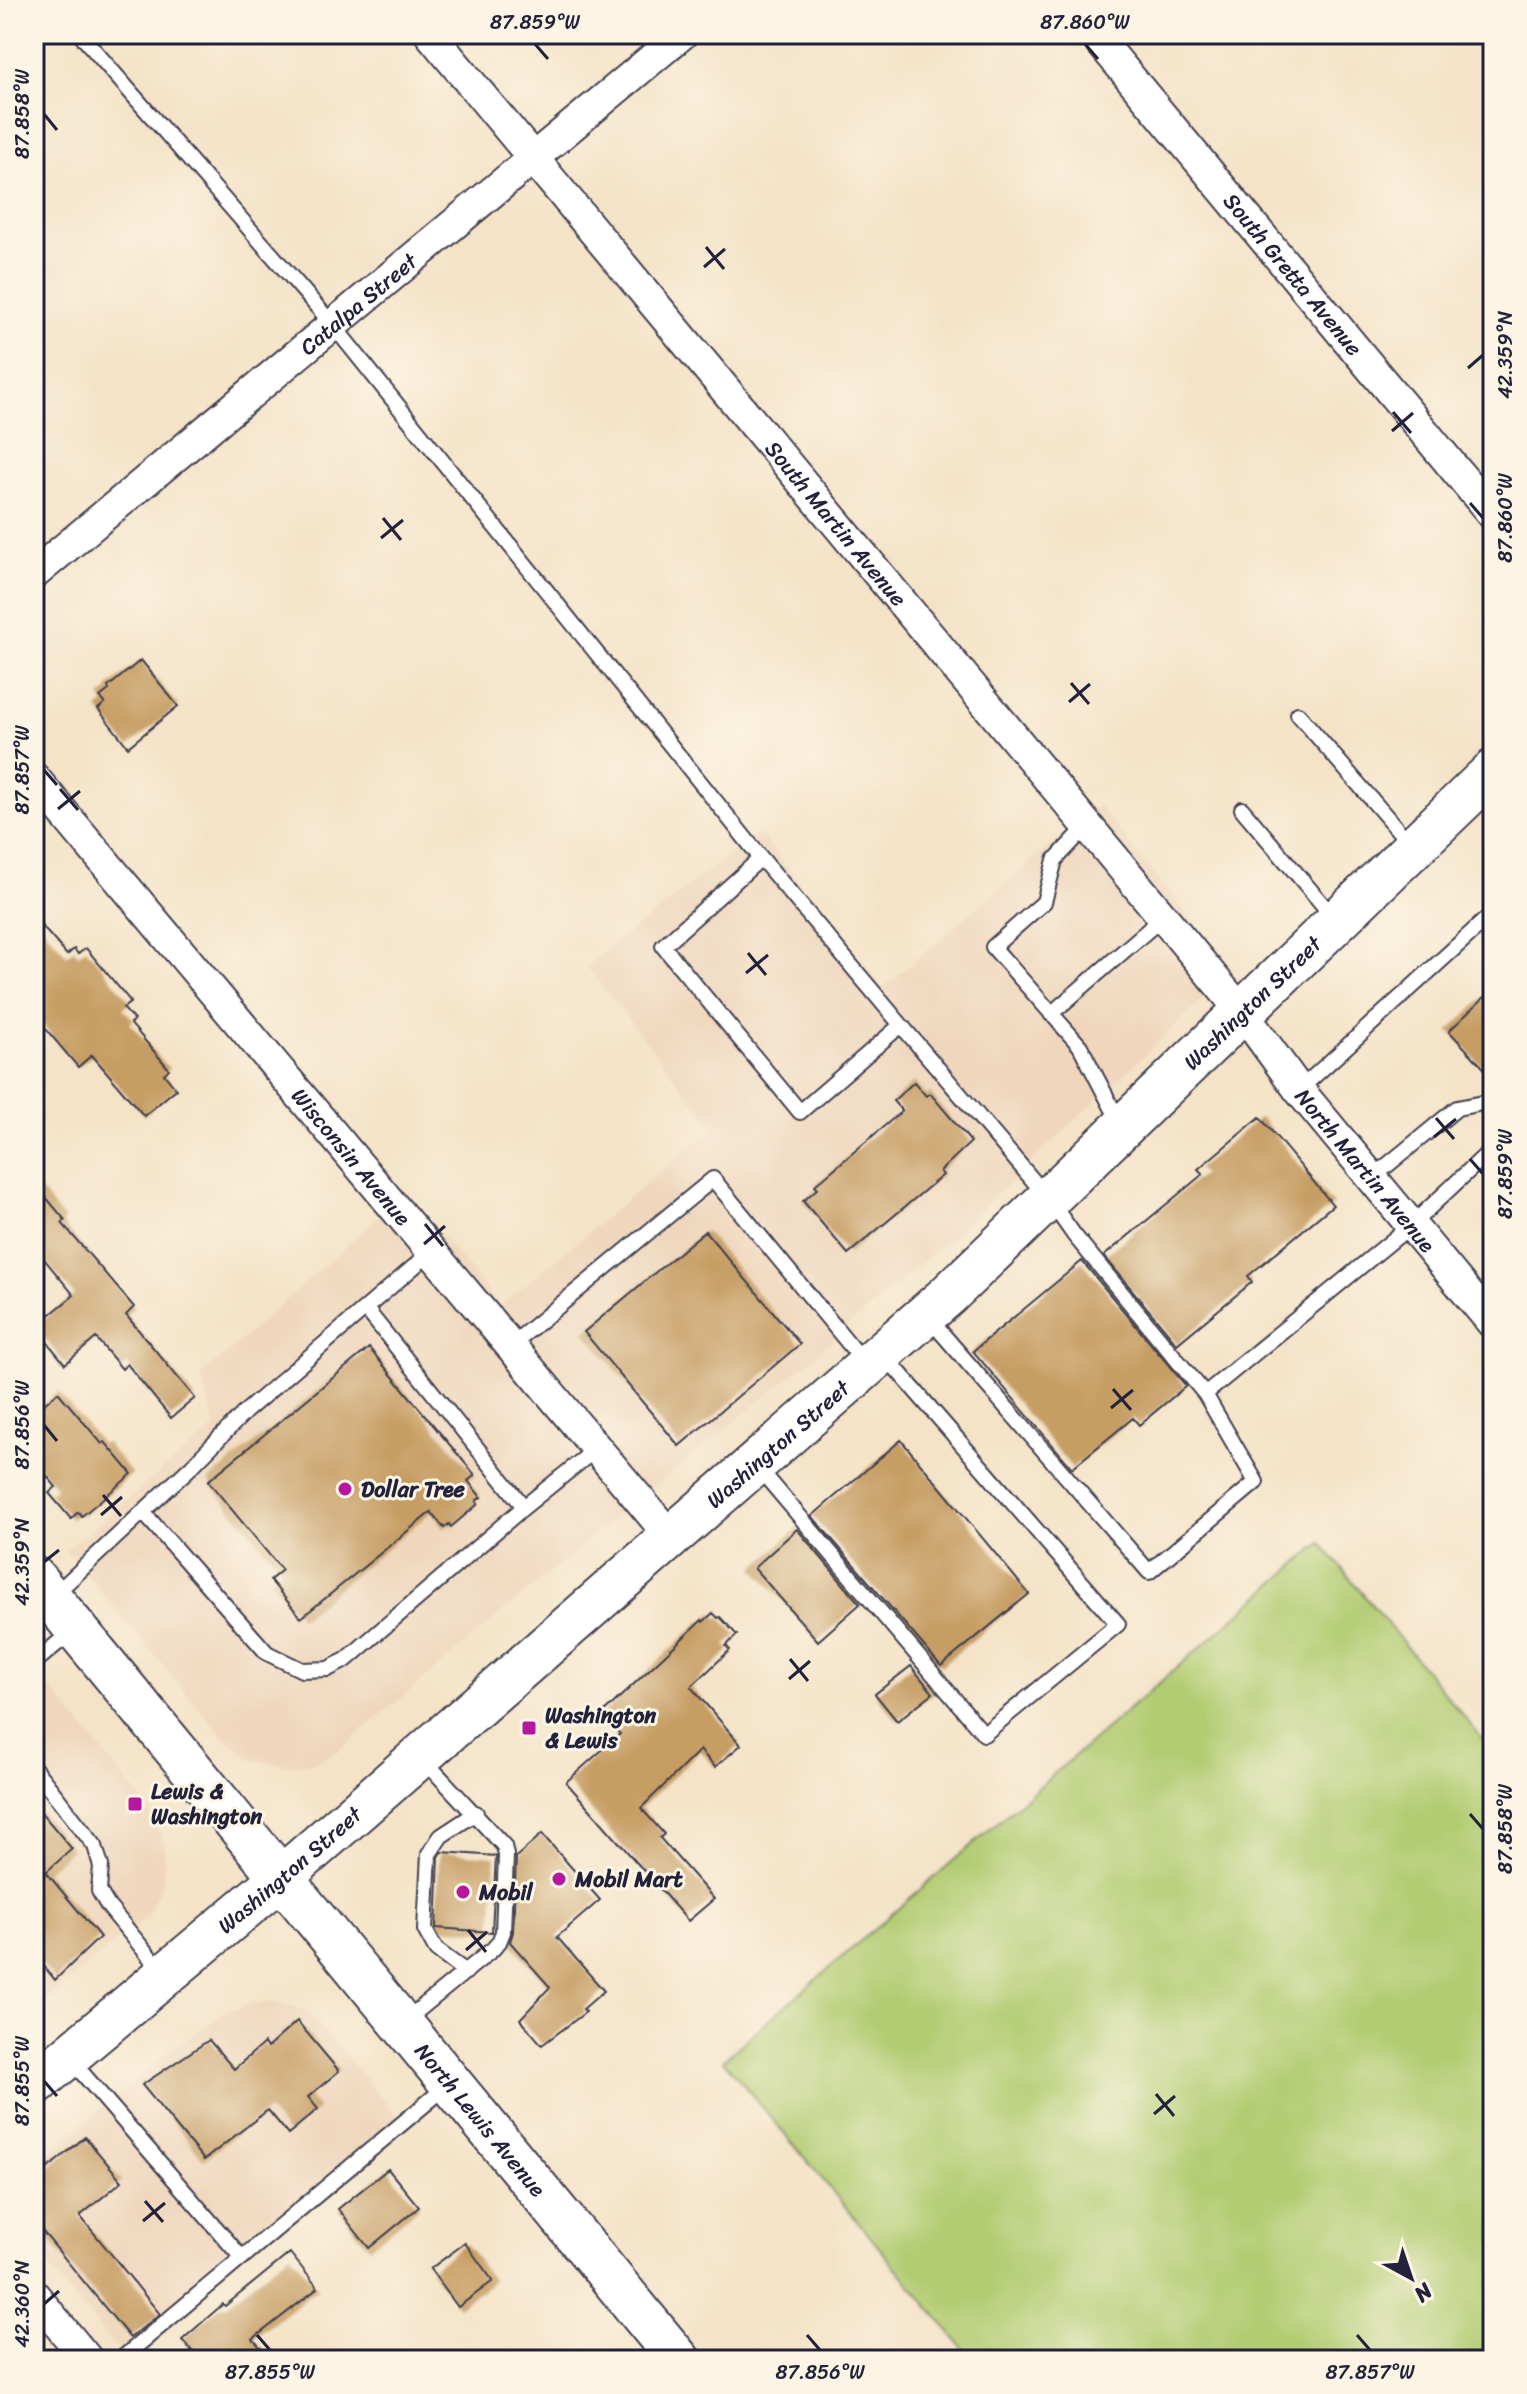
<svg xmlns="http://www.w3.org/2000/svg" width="1527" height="2394" viewBox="0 0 1527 2394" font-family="Sriracha,sans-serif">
<rect width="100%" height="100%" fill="#fcf5e5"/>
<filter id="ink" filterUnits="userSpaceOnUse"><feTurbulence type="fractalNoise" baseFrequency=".0125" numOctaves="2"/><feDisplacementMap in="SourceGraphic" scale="16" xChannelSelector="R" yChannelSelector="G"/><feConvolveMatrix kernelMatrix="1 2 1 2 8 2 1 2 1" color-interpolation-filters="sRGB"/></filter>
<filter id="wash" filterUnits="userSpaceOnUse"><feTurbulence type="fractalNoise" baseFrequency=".006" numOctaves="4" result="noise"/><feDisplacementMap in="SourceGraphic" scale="32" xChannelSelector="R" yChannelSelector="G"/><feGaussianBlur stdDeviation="1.8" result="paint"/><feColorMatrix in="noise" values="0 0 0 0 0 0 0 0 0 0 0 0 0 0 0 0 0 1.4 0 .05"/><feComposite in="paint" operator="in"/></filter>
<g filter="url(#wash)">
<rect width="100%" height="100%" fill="#f4e3c7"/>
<path fill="#efd6bc" d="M 1098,805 L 1233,971 L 960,1229 L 802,1367 L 586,1542 L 338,1751 L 313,1763 L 284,1765 L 251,1759 L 224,1738 L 66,1550 L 216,1427 L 201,1376 L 405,1193 L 500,1306 L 714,1127 L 586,966 L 759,832 L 883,988 Z
M 34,1668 L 148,1807 L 165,1843 L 163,1881 L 147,1916 L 34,2010 Z
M 278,2003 L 307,2010 L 401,2121 L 123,2356 L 34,2250 L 34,2165 L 174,2048 L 226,2011 L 251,2004 Z"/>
<path fill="#b2cc72" stroke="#6a7756" stroke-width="2" d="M 1321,1543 L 1493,1752 L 1493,2360 L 973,2360 L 723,2060 Z"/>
<g id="blocks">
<path fill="#c69d63" d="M 141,660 L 178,706 L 128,747 L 98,709 L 105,703 L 100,697 L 109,690 L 108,687 Z
M 34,917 L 67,955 L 74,949 L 78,954 L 86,948 L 131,1002 L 123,1008 L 134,1020 L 130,1023 L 169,1069 L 164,1074 L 176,1089 L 144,1116 L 92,1055 L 78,1067 L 34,1015 Z
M 1493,989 L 1493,1078 L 1449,1031 Z
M 914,1082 L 926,1096 L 930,1093 L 971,1142 L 940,1171 L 943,1175 L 848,1254 L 803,1201 L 818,1188 L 815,1185 L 902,1111 L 893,1101 Z
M 1260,1117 L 1333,1205 L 1248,1276 L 1252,1282 L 1177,1344 L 1104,1256 L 1203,1174 L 1198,1169 Z
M 34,1183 L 65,1220 L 62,1223 L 134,1307 L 126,1315 L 195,1398 L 171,1418 L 127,1364 L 122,1369 L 96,1338 L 65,1364 L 35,1327 L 74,1295 L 34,1247 Z
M 705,1231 L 800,1344 L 679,1446 L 584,1332 Z
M 1082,1261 L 1186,1386 L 1139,1425 L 1133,1418 L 1072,1468 L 973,1351 Z
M 369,1348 L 475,1475 L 468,1481 L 481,1497 L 476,1501 L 478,1504 L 451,1527 L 449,1524 L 444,1528 L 431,1512 L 301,1618 L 270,1580 L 282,1570 L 208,1481 Z
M 58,1392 L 102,1444 L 105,1442 L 132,1474 L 82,1516 L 78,1512 L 71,1519 L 49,1493 L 56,1487 L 34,1460 L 34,1413 Z
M 901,1440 L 1029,1594 L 941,1666 L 812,1516 Z
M 797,1529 L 860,1604 L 818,1641 L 754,1568 Z
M 713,1613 L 718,1618 L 720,1617 L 737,1635 L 726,1646 L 730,1650 L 691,1687 L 741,1745 L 715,1767 L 700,1750 L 641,1808 L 664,1834 L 660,1838 L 714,1899 L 688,1921 L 566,1782 L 620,1734 L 602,1714 L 702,1620 L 703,1622 Z
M 911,1666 L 933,1693 L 897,1721 L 875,1694 Z
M 34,1804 L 72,1849 L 46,1872 L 100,1937 L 55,1980 L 34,1954 Z
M 542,1834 L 600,1900 L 557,1937 L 604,1991 L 583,2009 L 586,2012 L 542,2045 L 520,2019 L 550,1987 L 510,1942 L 513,1932 L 516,1857 Z
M 442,1852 L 496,1856 L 492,1932 L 436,1928 L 439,1857 Z
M 297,2021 L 339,2071 L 308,2097 L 318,2109 L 288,2134 L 268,2110 L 204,2160 L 142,2085 L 209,2040 L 234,2069 L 264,2043 L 267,2048 Z
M 85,2137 L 122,2181 L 80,2216 L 160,2314 L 130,2338 L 34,2221 L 34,2180 Z
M 388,2169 L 419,2207 L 369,2248 L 338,2209 Z
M 465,2243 L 493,2281 L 458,2307 L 430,2269 Z
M 290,2253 L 318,2288 L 253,2339 L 271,2360 L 200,2360 L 182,2340 L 223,2304 L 225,2306 Z"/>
</g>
</g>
<g filter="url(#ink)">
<use href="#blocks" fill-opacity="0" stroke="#423f50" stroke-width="2"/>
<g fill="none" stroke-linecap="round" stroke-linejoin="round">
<g stroke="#423f50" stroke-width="18">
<path id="lane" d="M 80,34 L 333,325 L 761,858 L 901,1025
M 1298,714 L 1410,844
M 1242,809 L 1334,918
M 1087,826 L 1055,860 L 1044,902 L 993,947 L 1080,1046 L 1120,1123
M 761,858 L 663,946 L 800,1112 L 901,1025 L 1048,1198 L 1074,1235 L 1205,1394 L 1256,1482 L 1149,1572 L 927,1316
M 1051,1014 L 1162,918
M 1299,1090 L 1493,913
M 1373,1177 L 1457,1108 L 1493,1101
M 366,1309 L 524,1507
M 510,1346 L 713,1179 L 864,1362
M 1205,1394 L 1410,1226 L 1493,1148
M 757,1466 L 984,1734 L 1118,1624 L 885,1356
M 143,1512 L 267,1653 L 302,1670 L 328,1669 L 346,1660 L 524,1507 L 596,1449
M 53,1596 L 192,1466 L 245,1412 L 431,1252
M 34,1663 L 72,1631
M 34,1768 L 95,1846 L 101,1866 L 99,1891 L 108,1906 L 162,1972
M 466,1972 L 436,1950 L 425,1930 L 429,1854 L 441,1836 L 476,1813
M 405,2021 L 493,1949 L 499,1942 L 503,1932 L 506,1855 L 504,1846 L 423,1759
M 71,2060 L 242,2258
M 120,2360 L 448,2085"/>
</g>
<g stroke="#423f50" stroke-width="34">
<g id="street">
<path id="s1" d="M 430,34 L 1242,1012 L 1299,1090 L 1493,1324"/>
<path id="s2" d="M 1094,34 L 1493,515"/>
<path id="s3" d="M 34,574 L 682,34"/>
<path id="s4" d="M 34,778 L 670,1536"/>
<path d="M 34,2295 L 88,2360"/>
</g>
</g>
<g stroke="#423f50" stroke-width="46">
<g id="secondary">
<path id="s5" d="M 34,1578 L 679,2360"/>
<path id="s6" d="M 34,2085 L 282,1877 L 947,1296 L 1493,771"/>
</g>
</g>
<use href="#lane" stroke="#fff" stroke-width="14"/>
<use href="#street" stroke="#fff" stroke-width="30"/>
<use href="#secondary" stroke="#fff" stroke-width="42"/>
</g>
</g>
<path fill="none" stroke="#22223b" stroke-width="3" d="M 535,44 L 548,59M 1085,44 L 1098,59M 44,114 L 57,130M 706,247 L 724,269M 704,267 L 725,249M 1468,368 L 1483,355M 1393,412 L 1411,433M 1392,431 L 1413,413M 1470,503 L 1483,518M 383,518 L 401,540M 381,538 L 403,520M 1071,683 L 1089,704M 1069,702 L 1090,684M 44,770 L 57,785M 60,789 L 78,810M 58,809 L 80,791M 748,953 L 766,975M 746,973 L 768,955M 1436,1118 L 1454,1139M 1434,1137 L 1456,1119M 1470,1159 L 1483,1174M 425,1224 L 443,1246M 424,1244 L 445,1226M 1113,1389 L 1131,1410M 1111,1408 L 1133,1390M 44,1425 L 57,1441M 103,1495 L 121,1516M 101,1515 L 122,1497M 44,1562 L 59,1550M 790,1659 L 808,1681M 789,1679 L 810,1661M 1470,1814 L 1483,1829M 468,1930 L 486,1952M 466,1950 L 487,1932M 44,2081 L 57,2096M 1156,2094 L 1174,2116M 1154,2114 L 1175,2096M 145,2201 L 163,2222M 143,2221 L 165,2203M 44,2304 L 59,2291M 257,2335 L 270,2350M 807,2335 L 820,2350M 1357,2335 L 1370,2350"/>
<g fill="#b5179e" stroke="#fcf5e5" stroke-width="3">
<circle cx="345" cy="1489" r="8"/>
<rect x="521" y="1720" width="16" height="16" rx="4"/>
<rect x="127" y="1796" width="16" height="16" rx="4"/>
<circle cx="559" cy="1879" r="8"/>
<circle cx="463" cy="1892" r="8"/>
</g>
<g text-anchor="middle" stroke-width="6" stroke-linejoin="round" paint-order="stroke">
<g font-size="22" fill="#22223b" stroke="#fcf5e5">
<text dy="8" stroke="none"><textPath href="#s2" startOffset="312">South Gretta Avenue</textPath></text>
<text dy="8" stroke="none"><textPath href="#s3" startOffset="422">Catalpa Street</textPath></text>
<text dy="8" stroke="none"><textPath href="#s1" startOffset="636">South Martin Avenue</textPath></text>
<text dy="8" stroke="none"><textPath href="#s6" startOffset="1630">Washington Street</textPath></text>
<text dy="8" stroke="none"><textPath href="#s4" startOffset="494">Wisconsin Avenue</textPath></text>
<text dy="8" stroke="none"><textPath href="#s1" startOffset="1472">North Martin Avenue</textPath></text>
<text dy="8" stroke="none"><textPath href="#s6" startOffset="982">Washington Street</textPath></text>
<text dy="8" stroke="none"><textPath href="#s6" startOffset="334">Washington Street</textPath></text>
<text dy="8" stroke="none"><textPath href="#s5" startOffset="702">North Lewis Avenue</textPath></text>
</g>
<g font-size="22" font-weight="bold" fill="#22223b" stroke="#fcf5e5" text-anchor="start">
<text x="361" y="1497">Dollar Tree</text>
<text x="545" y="1723">Washington<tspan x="545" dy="25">&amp; Lewis</tspan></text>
<text x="151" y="1799">Lewis &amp;<tspan x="151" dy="25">Washington</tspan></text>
<text x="575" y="1887">Mobil Mart</text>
<text x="479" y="1900">Mobil</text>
</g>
</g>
<rect width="1527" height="2394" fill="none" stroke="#fcf5e5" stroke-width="88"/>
<g transform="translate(1411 2278) rotate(140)" stroke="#fcf5e5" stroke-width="6" paint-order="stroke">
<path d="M0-6L14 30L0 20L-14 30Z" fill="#22223b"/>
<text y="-12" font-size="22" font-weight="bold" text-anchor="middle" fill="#22223b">N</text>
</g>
<rect x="44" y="44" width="1439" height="2306" fill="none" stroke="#22223b" stroke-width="3"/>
<g font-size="20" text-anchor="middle" fill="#22223b">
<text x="535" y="29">87.859°W</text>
<text x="1085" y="29">87.860°W</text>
<text transform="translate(22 114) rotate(-90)" y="7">87.858°W</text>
<text transform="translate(1505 355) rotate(-90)" y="7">42.359°N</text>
<text transform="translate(1505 518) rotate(-90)" y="7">87.860°W</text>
<text transform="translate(22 770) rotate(-90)" y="7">87.857°W</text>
<text transform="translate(1505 1174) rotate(-90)" y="7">87.859°W</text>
<text transform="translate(22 1425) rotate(-90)" y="7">87.856°W</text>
<text transform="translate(22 1562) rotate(-90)" y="7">42.359°N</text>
<text transform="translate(1505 1829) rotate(-90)" y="7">87.858°W</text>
<text transform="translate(22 2081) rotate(-90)" y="7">87.855°W</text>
<text transform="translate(22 2304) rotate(-90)" y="7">42.360°N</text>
<text x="270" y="2379">87.855°W</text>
<text x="820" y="2379">87.856°W</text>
<text x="1370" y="2379">87.857°W</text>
</g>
</svg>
